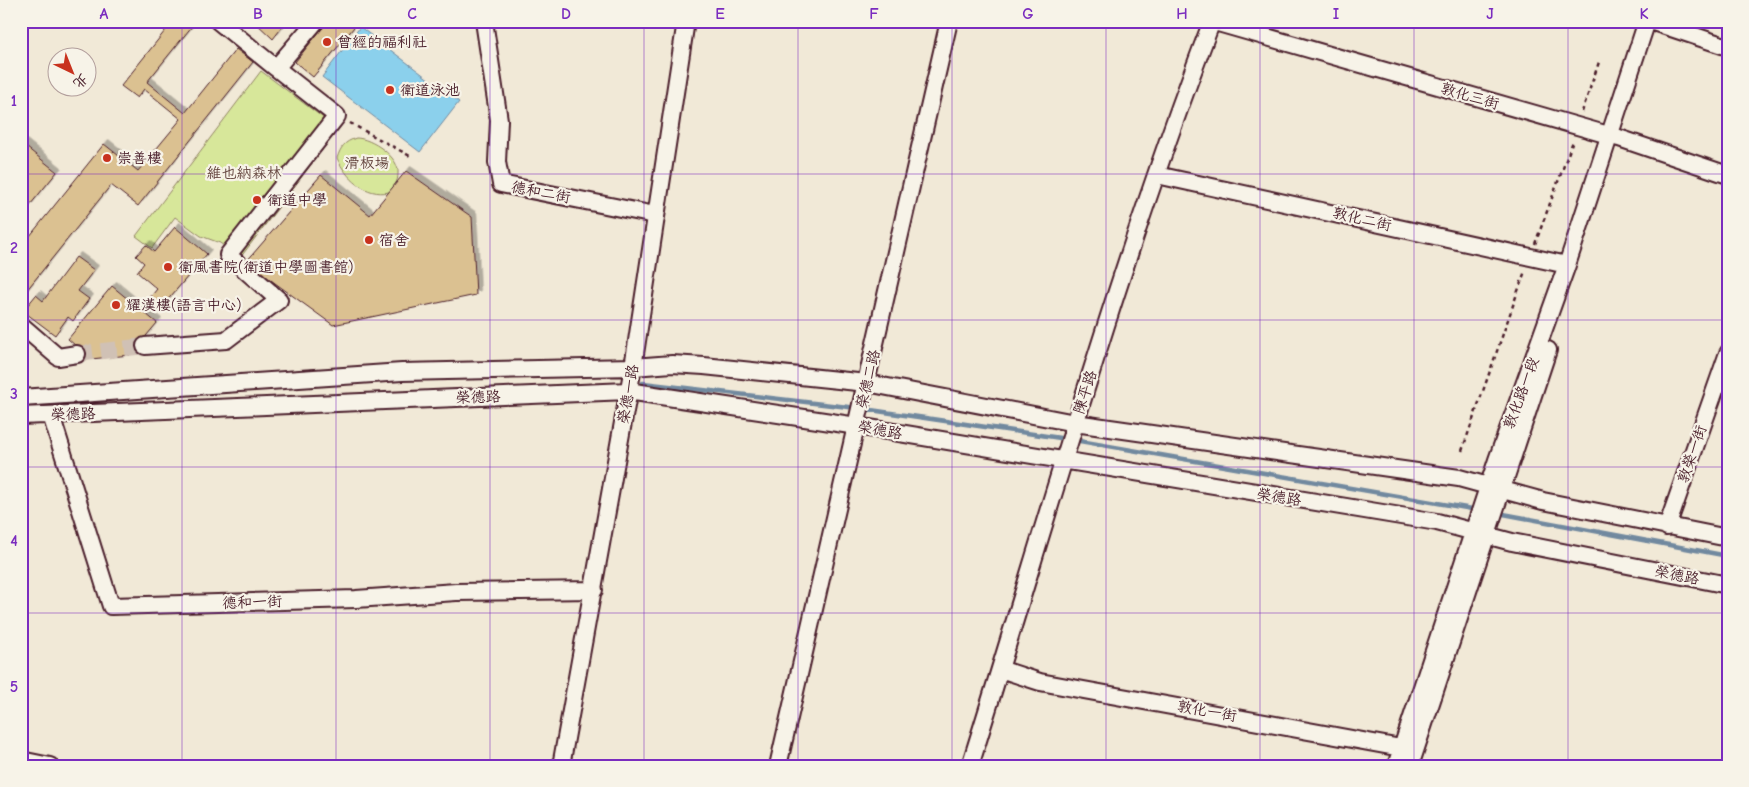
<svg xmlns="http://www.w3.org/2000/svg" width="1749" height="787" viewBox="0 0 1749 787" font-family="'Comic Neue','LXGW WenKai TC',sans-serif">
<defs>
<filter id="shadow"><feDropShadow dx="4.5" dy="-4.5" stdDeviation="0" flood-color="#0004"/></filter>
</defs>
<rect width="100%" height="100%" fill="#f1e9d7"/>
<filter id="ink" filterUnits="userSpaceOnUse"><feTurbulence type="fractalNoise" baseFrequency=".02" numOctaves="2"/><feDisplacementMap in="SourceGraphic" scale="10" xChannelSelector="R" yChannelSelector="G"/><feConvolveMatrix kernelMatrix="1 2 1 2 8 2 1 2 1" color-interpolation-filters="sRGB"/></filter>
<g filter="url(#ink)">
<path fill="#d7e79a" stroke="#908362" d="M 261,71 L 338,129 L 240,258 L 220,243 L 201,236 L 175,217 L 152,248 L 136,236 Z
M 356,138 C 371,138 400,157 398,174 C 398,182 394,186 389,192 C 366,197 346,178 337,158 C 341,147 344,142 356,138 Z"/>
<path fill="#8bd0ec" stroke="#71899f" d="M 360,27 L 459,102 L 420,152 L 322,77 Z"/>
<g fill="none" stroke-linecap="round" stroke-linejoin="round">
<path stroke="#71899f" stroke-width="4.5" d="M 643,383 L 857,408
M 864,409 L 1067,439
M 1074,440 L 1478,510
M 1498,513 L 1728,556"/>
</g>
<path fill="#dbc191" stroke="#4a1f2b" filter="url(#shadow)" d="M 173,21 L 189,21 L 193,25 L 147,82 L 185,113 L 236,49 L 253,62 L 138,206 L 111,185 L 22,296 L 21,247 L 104,144 L 138,171 L 181,119 L 144,89 L 137,98 L 121,86 Z
M 254,21 L 287,21 L 273,39 Z
M 328,21 L 359,21 L 313,77 L 295,62 Z
M 21,143 L 57,172 L 21,216 Z
M 406,171 L 472,217 L 476,295 L 333,325 L 246,262 L 321,175 L 370,215 Z
M 175,227 L 207,254 L 159,310 L 148,300 L 157,289 L 137,272 L 144,263 L 136,256 L 146,245 L 154,252 Z
M 76,257 L 94,270 L 78,291 L 89,299 L 73,321 L 68,317 L 55,335 L 23,311 L 36,295 L 43,301 Z
M 112,286 L 157,323 L 130,355 L 91,359 L 68,339 Z"/>
<g fill="none" stroke-linecap="round" stroke-linejoin="round">
<path stroke="#d0c1b5" stroke-width="16" stroke-dasharray="16 8" stroke-linecap="butt" d="M 77,354 L 145,346"/>
<g stroke="#4a1f2b" stroke-width="20">
<path id="minor" d="M 218,21 L 276,68 L 316,21
M 484,21 L 499,120 L 497,162 L 501,184 L 655,215
M 1211,21 L 1619,138 L 1728,175
M 1656,23 L 1728,47
M 1157,175 L 1567,265
M 21,325 L 58,357 L 77,354
M 145,346 L 226,340 L 279,300 L 228,255 L 337,116 L 276,68
M 21,398 L 402,372 L 633,367 L 672,364 L 704,366 L 867,383 L 1075,423 L 1459,478 L 1543,501 L 1728,538
M 51,415 L 111,606 L 356,599 L 456,592 L 594,590
M 21,416 L 628,391 L 857,426 L 1437,522 L 1512,542 L 1728,585
M 1667,527 L 1728,353
M 1000,669 L 1040,682 L 1412,750
M 21,760 L 50,766
M 561,766 L 633,367 L 686,21
M 778,766 L 949,21
M 970,766 C 1048,517 1118,265 1212,21
M 1396,766 L 1497,460 L 1567,265 L 1647,21
M 1410,766 L 1548,350"/>
</g>
<path stroke="#4a1f2b" stroke-width="2.5" stroke-dasharray="4 4" stroke-linecap="butt" d="M 1582,112 L 1600,59
M 350,123 L 410,156
M 1535,244 L 1573,141
M 1462,451 L 1525,271"/>
<use href="#minor" stroke="#f7f3e8" stroke-width="16"/>
</g>
</g>
<path fill="none" stroke="#7b2cbf" stroke-width="1" stroke-opacity="0.55" d="M 182,21 L 182,766M 336,21 L 336,766M 490,21 L 490,766M 644,21 L 644,766M 798,21 L 798,766M 952,21 L 952,766M 1106,21 L 1106,766M 1260,21 L 1260,766M 1414,21 L 1414,766M 1568,21 L 1568,766M 21,174 L 1728,174M 21,320 L 1728,320M 21,467 L 1728,467M 21,613 L 1728,613"/>
<g fill="#c8321e" stroke="#f7f3e8" stroke-width="2">
<circle cx="327" cy="42" r="5"/>
<circle cx="390" cy="90" r="5"/>
<circle cx="107" cy="158" r="5"/>
<circle cx="257" cy="200" r="5"/>
<circle cx="369" cy="240" r="5"/>
<circle cx="168" cy="267" r="5"/>
<circle cx="116" cy="305" r="5"/>
</g>
<g text-anchor="middle" stroke-width="4.5" stroke-linejoin="round" paint-order="stroke">
<g font-size="15" fill="#4a1f2b" stroke="#f7f3e8" text-anchor="start">
<text x="337" y="47">曾經的福利社</text>
<text x="400" y="95">衛道泳池</text>
<text x="117" y="163">崇善樓</text>
<text x="267" y="205">衛道中學</text>
<text x="379" y="245">宿舍</text>
<text x="178" y="272">衛風書院(衛道中學圖書館)</text>
<text x="126" y="310">耀漢樓(語言中心)</text>
</g>
<g font-size="15" fill="#4a1f2b" stroke="#f7f3e8">
<text transform="translate(1470 96) rotate(16)" y="5">敦化三街</text>
<text transform="translate(541 192) rotate(11)" y="5">德和二街</text>
<text transform="translate(1362 219) rotate(13)" y="5">敦化二街</text>
<text transform="translate(868 379) rotate(-77)" y="5">榮德二路</text>
<text transform="translate(1085 392) rotate(-72)" y="5">陳平路</text>
<text transform="translate(1521 393) rotate(-70)" y="5">敦化路一段</text>
<text transform="translate(628 394) rotate(-80)" y="5">榮德一路</text>
<text transform="translate(478 397) rotate(-2)" y="5">榮德路</text>
<text transform="translate(73 414) rotate(-2)" y="5">榮德路</text>
<text transform="translate(880 430) rotate(10)" y="5">榮德路</text>
<text transform="translate(1692 454) rotate(-71)" y="5">敦榮一街</text>
<text transform="translate(1279 497) rotate(9)" y="5">榮德路</text>
<text transform="translate(1677 575) rotate(11)" y="5">榮德路</text>
<text transform="translate(252 602) rotate(-2)" y="5">德和一街</text>
<text transform="translate(1207 711) rotate(10)" y="5">敦化一街</text>
</g>
<g font-size="15" fill="#664741" stroke="#f7f3e8">
<text x="367" y="168">滑板場</text>
<text x="244" y="178">維也納森林</text>
</g>
</g>
<rect width="1749" height="787" fill="none" stroke="#f7f3e8" stroke-width="55"/>
<g transform="translate(72 72) rotate(137)"><circle r="24" fill="#f7f3e8" stroke="#b29e9c"/>
<path d="M0-4L9 19L0 12L-9 19Z" fill="#c8321e"/>
<text y="-8" font-size="14" font-weight="bold" text-anchor="middle" fill="#4a1f2b">北</text>
</g>
<rect x="28" y="28" width="1694" height="732" fill="none" stroke="#7b2cbf" stroke-width="2"/>
<g font-size="16" text-anchor="middle" font-weight="bold" fill="#7b2cbf">
<text x="104" y="19">A</text>
<text x="258" y="19">B</text>
<text x="412" y="19">C</text>
<text x="566" y="19">D</text>
<text x="720" y="19">E</text>
<text x="874" y="19">F</text>
<text x="1028" y="19">G</text>
<text x="1182" y="19">H</text>
<text x="1336" y="19">I</text>
<text x="1490" y="19">J</text>
<text x="1644" y="19">K</text>
<text x="14" y="106">1</text>
<text x="14" y="253">2</text>
<text x="14" y="399">3</text>
<text x="14" y="546">4</text>
<text x="14" y="692">5</text>
</g>
</svg>
